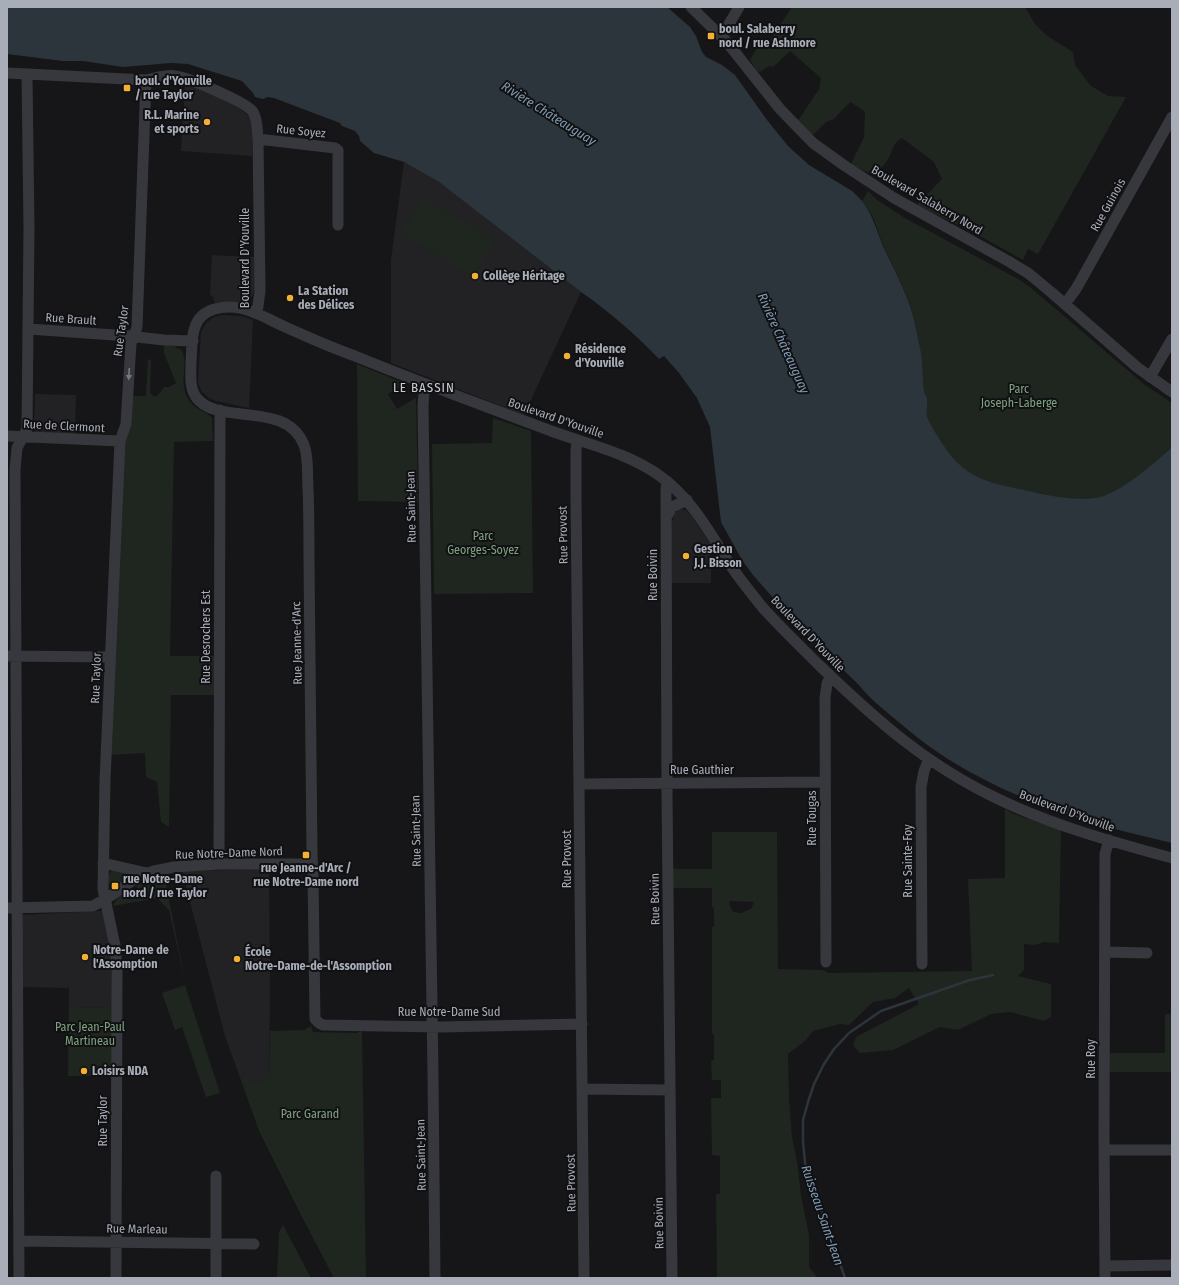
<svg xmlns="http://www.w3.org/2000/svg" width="1179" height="1285" viewBox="0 0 1179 1285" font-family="'Fira Sans Condensed',sans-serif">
<rect width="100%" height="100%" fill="#161618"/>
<path fill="#222225" d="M 179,81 L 220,98 L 240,109 L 248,115 L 251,120 L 252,127 L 252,156 L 181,151 L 185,86 Z
M 404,162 L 439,182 L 581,292 L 524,415 L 391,363 L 391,260 Z
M 212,255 L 255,257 L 255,290 L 250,300 L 247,301 L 242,301 L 241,303 L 224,302 L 215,303 L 213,297 L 210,294 Z
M 222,315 L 241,316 L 253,320 L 249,408 L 216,401 L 209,398 L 202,392 L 198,383 L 201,332 L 206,323 L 214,317 Z
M 35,394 L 76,395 L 75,435 L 37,433 L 34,431 Z
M 682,509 L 686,510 L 691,515 L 715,551 L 711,553 L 711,583 L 669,583 L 671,520 L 673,520 L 674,514 L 678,510 Z
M 269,869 L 270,990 L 269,1080 L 243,1086 L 225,1036 L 182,871 Z
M 99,911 L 102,911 L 105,919 L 111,955 L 112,1008 L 69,1007 L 69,988 L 22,987 L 22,917 L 23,915 Z"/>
<path fill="#1e261f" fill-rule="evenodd" d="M 792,7 L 1025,7 L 1035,24 L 1046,35 L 1073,52 L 1075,65 L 1091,86 L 1108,96 L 1126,97 L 1038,254 L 1028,249 L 1023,260 L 976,234 L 917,205 L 942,179 L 934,162 L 902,138 C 892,143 894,150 888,159 C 877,178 866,173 851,164 L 864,137 L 865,112 L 851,102 L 841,111 L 834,119 L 826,122 L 812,136 L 797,122 L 819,89 L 821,78 L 790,51 L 773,67 L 769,66 L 760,72 L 756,71 L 750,59 L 759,46 L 766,46 Z
M 868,191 L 877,200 L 905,218 L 1020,280 L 1031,288 L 1145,385 L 1172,403 L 1172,447 C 1155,463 1122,491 1100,497 C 1080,501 1057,497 1037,493 C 1013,487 986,485 965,470 C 952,460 931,432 927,416 C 926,410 928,404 927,398 C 926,395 924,392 924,389 C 920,363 920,337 912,311 C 904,287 892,265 882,242 C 878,233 876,222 871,214 C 868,209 865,205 862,201 Z
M 423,197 L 495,240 L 473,277 L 401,234 Z
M 164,345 L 175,346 L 176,348 L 180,349 L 183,353 C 188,371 177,386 191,403 C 197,410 206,411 212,418 L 213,441 L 174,442 L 170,656 L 215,656 L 215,695 L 171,695 L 169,827 L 161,822 L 157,782 L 146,777 L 145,753 L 109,755 L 124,443 L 131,396 L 146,396 L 148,359 L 151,360 L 150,393 L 155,397 L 159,394 L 164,387 L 169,387 L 176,383 L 164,353 Z
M 357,364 L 406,384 L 388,394 L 397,409 L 416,398 L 418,502 L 358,501 Z
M 493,418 L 531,431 L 533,593 L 434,594 L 432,444 L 492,443 Z
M 1005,809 L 1014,814 L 1061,830 L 1059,943 L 1044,942 L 1035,945 L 1024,944 L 1024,970 L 1018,976 L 1051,984 L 1051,1017 L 1044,1021 L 1010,1012 L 991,1014 L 958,1030 L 940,1027 L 893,1050 L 860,1053 L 853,1045 L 856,1037 L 919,1004 L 909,988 L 895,998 L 873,1002 L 849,1025 L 840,1024 L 813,1031 L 805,1041 L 788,1054 L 789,1099 L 792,1137 L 798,1168 L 801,1196 L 809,1235 L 809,1267 L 818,1278 L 717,1278 L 716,1194 L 720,1194 L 720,1156 L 712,1155 L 711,1098 L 721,1098 L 721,1080 L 712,1080 L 711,1061 L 714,1060 L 714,1035 L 712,1033 L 712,927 L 714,927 L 714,908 L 712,907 L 712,888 L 673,888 L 673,869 L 712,869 L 712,832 L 777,832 L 778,969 L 822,970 L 829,973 L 972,971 L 968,879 L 1005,878 ZM 730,901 L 754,902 L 751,909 L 741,913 L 733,912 L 729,904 Z
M 112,870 L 127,874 L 128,876 L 115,886 L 111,886 C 106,881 108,874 112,870 Z
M 164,874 L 185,981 L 169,910 L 157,898 L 113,906 C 116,898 122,894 129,890 L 134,893 L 139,891 L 136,885 L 151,878 Z
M 185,985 L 220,1093 L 206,1097 L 182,1027 L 175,1030 L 162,993 Z
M 69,1007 L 112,1008 L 111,1076 L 68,1076 Z
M 1172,1013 L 1172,1072 L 1109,1072 L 1109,1053 L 1165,1053 L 1165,1015 Z
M 311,1026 L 313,1032 L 357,1033 L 362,1030 L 366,1278 L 334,1278 L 300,1213 L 259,1131 L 243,1086 L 269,1079 L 270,1031 L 304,1030 Z
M 283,1225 L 311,1278 L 277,1278 L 279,1232 Z"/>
<path fill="#2c353c" d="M 7,7 L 667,7 L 690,27 L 696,36 L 702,52 L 706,57 L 722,65 L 735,75 L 767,120 L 788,146 L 809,165 L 852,191 C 872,208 874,225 884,248 C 894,269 905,290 912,312 C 916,325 918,340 921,353 C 923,365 922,378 924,390 C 924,393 926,395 927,398 C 928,404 926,411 927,416 C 930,425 937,435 942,443 C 967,483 995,483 1037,493 C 1057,497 1080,501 1100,497 C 1122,491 1155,463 1172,447 L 1172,843 C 1149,837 1125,832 1101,825 C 1043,808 983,784 933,749 C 920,740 908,730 895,719 C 882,708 869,698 858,684 L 796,624 L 753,575 L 742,560 L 721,522 L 710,427 L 697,398 L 679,373 L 664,356 L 659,359 C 635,334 610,312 581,292 L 439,182 L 404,162 L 374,153 L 360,141 L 359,136 L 355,131 L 342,126 L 340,123 L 274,98 L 268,97 L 263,99 L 255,97 L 253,93 L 242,81 L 188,64 L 171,63 L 123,67 L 83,61 L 63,61 L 7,54 Z"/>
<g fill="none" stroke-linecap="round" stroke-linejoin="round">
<path stroke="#2c353c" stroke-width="2.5" d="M 845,1278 L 805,1163 L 803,1141 L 803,1120 L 808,1102 L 814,1084 L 824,1064 L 834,1049 L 849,1033 L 881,1011 L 970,980 L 993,975"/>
<path stroke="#37383d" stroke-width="11" d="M 691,7 L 726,41 L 780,109 L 813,143 L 845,166 L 894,198 L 1008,261 L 1028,273 L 1051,292 L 1138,368 L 1172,392
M 722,36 L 739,7
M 7,73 L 146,80 C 156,78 167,74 176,76 C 189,78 248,103 253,112 C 258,120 257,131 258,139 L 260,291 L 257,313
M 258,139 L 335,148 L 338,150 L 338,225
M 1065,304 L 1076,289 L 1085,273 L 1172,117
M 29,329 L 128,336 L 164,340 L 193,341
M 1150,377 L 1172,339
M 426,385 L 424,391 L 423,406 L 433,1075 L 435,1278
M 7,436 L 120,441
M 577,440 L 576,450 L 576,496 L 584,1278
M 667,481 L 666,489 L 667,794 L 672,1278
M 666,518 L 672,507 L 687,500
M 7,656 L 110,657
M 580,784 L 825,782
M 103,863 L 147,873
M 219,864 L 220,410
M 7,908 L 93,906 L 112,895 L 136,878 L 154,871 L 174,867 L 219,864 L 312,864
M 1105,952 L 1147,953
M 826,962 L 825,698 L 827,684 L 830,676
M 922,964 L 921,787 L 924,771 L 929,759
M 582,1024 L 441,1027 L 323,1025 L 319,1023 L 315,1019 L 313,876 L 312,853 C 311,755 310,657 309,560 C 309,536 309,512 308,489 C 307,474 309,458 304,445 C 286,399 217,427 196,397 C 189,387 191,373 191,362 C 192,351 191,337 195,327 C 201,308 224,305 240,308 C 255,311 268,319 281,325 C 305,336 330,347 355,356 C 421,383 487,407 554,432 C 590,445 628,453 660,476 C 692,499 710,533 731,566 C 741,581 752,594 763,608 C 781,628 800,646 819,665 C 875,719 925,764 996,798 C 1052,825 1112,842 1172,858
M 583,1089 L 670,1090
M 1104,1150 L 1172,1150
M 19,1241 L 254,1244
M 1105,1266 L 1172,1265
M 19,1278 L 15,470 L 17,448 L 27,429 L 29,228 L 27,75
M 116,1278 L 117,970 L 115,946 L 103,889 L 105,780 L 120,441 L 126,424 L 131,343 L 134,336 L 137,327 L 146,80
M 216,1278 L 216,1176
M 1105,1278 L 1104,1136 L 1105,854 L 1109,840"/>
</g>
<defs><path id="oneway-solid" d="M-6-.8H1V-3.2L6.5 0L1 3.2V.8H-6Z"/></defs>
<use fill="#757881" href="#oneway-solid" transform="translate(129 374) rotate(93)"/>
<g fill="#f2b134" stroke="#111113" stroke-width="1.5">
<rect x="707" y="32" width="8" height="8" rx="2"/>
<rect x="123" y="84" width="8" height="8" rx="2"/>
<circle cx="207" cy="122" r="4"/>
<circle cx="475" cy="276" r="4"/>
<circle cx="290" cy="298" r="4"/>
<circle cx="567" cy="356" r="4"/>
<circle cx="686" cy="556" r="4"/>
<rect x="302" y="851" width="8" height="8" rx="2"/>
<rect x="111" y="882" width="8" height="8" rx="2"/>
<circle cx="85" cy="957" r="4"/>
<circle cx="237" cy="959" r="4"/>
<circle cx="84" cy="1071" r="4"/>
</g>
<g text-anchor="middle" stroke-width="4" stroke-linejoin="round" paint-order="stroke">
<g font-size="12" font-weight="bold" fill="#a8adb8" stroke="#111113" text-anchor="start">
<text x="719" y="33">boul. Salaberry<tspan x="719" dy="14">nord / rue Ashmore</tspan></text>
<text x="135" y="85">boul. d'Youville<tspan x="135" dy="14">/ rue Taylor</tspan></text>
<text x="199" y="119" text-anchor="end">R.L. Marine<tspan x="199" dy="14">et sports</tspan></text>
<text x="483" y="280">Collège Héritage</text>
<text x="298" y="295">La Station<tspan x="298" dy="14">des Délices</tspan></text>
<text x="575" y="353">Résidence<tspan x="575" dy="14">d'Youville</tspan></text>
<text x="694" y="553">Gestion<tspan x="694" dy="14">J.J. Bisson</tspan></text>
<text x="306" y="872" text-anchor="middle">rue Jeanne-d'Arc /<tspan x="306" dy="14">rue Notre-Dame nord</tspan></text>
<text x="123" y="883">rue Notre-Dame<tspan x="123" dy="14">nord / rue Taylor</tspan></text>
<text x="93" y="954">Notre-Dame de<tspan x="93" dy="14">l'Assomption</tspan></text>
<text x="245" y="956">École<tspan x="245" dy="14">Notre-Dame-de-l'Assomption</tspan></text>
<text x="92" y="1075">Loisirs NDA</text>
</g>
<g font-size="12" fill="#a8adb8" stroke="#111113">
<text transform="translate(301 131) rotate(6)" y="4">Rue Soyez</text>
<text transform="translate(927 200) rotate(30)" y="4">Boulevard Salaberry Nord</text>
<text transform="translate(1108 205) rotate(-61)" y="4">Rue Guinois</text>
<text transform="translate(245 258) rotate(-90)" y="4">Boulevard D'Youville</text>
<text transform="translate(71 319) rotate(4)" y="4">Rue Brault</text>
<text transform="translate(121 331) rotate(-82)" y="4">Rue Taylor</text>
<text transform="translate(556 418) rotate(19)" y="4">Boulevard D'Youville</text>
<text transform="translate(64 426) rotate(3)" y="4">Rue de Clermont</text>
<text transform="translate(411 507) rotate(-91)" y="4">Rue Saint-Jean</text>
<text transform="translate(563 535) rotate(-91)" y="4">Rue Provost</text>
<text transform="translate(653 575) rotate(-90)" y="4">Rue Boivin</text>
<text transform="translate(808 634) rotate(46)" y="4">Boulevard D'Youville</text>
<text transform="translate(206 637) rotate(-90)" y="4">Rue Desrochers Est</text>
<text transform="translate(297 643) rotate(-91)" y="4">Rue Jeanne-d'Arc</text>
<text transform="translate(96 678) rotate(-88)" y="4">Rue Taylor</text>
<text x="702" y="774">Rue Gauthier</text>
<text transform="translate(1067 811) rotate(20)" y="4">Boulevard D'Youville</text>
<text transform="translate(812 818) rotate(-90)" y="4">Rue Tougas</text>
<text transform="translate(416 831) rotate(-91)" y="4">Rue Saint-Jean</text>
<text transform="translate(229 853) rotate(-2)" y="4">Rue Notre-Dame Nord</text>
<text transform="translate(567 859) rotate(-90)" y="4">Rue Provost</text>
<text transform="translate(908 861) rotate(-90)" y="4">Rue Sainte-Foy</text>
<text transform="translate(655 899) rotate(-91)" y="4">Rue Boivin</text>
<text x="449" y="1016">Rue Notre-Dame Sud</text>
<text transform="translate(1091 1059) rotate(-90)" y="4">Rue Roy</text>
<text transform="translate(103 1121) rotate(-90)" y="4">Rue Taylor</text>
<text transform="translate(421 1155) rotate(-91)" y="4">Rue Saint-Jean</text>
<text transform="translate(571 1183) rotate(-91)" y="4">Rue Provost</text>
<text transform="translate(659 1223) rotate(-91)" y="4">Rue Boivin</text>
<text transform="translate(137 1229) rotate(1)" y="4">Rue Marleau</text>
</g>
<g font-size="12" fill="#7fa381" stroke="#111113">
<text x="1019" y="393">Parc<tspan x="1019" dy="14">Joseph-Laberge</tspan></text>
<text x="483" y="540">Parc<tspan x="483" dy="14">Georges-Soyez</tspan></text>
<text x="90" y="1031">Parc Jean-Paul<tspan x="90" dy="14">Martineau</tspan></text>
<text x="310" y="1118">Parc Garand</text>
</g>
<g font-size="13" font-style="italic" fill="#7f9bb3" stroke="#111113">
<text transform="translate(549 113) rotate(32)" y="5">Rivière Châteauguay</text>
<text transform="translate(784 343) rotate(66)" y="5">Rivière Châteauguay</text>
<text transform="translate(823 1215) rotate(71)" y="5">Ruisseau Saint-Jean</text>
</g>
<g font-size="13" letter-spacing="1" fill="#c9ccd4" stroke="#111113">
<text x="424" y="392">LE BASSIN</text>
</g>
</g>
<rect width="1179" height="1285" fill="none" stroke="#a8adb8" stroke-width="16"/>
</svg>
